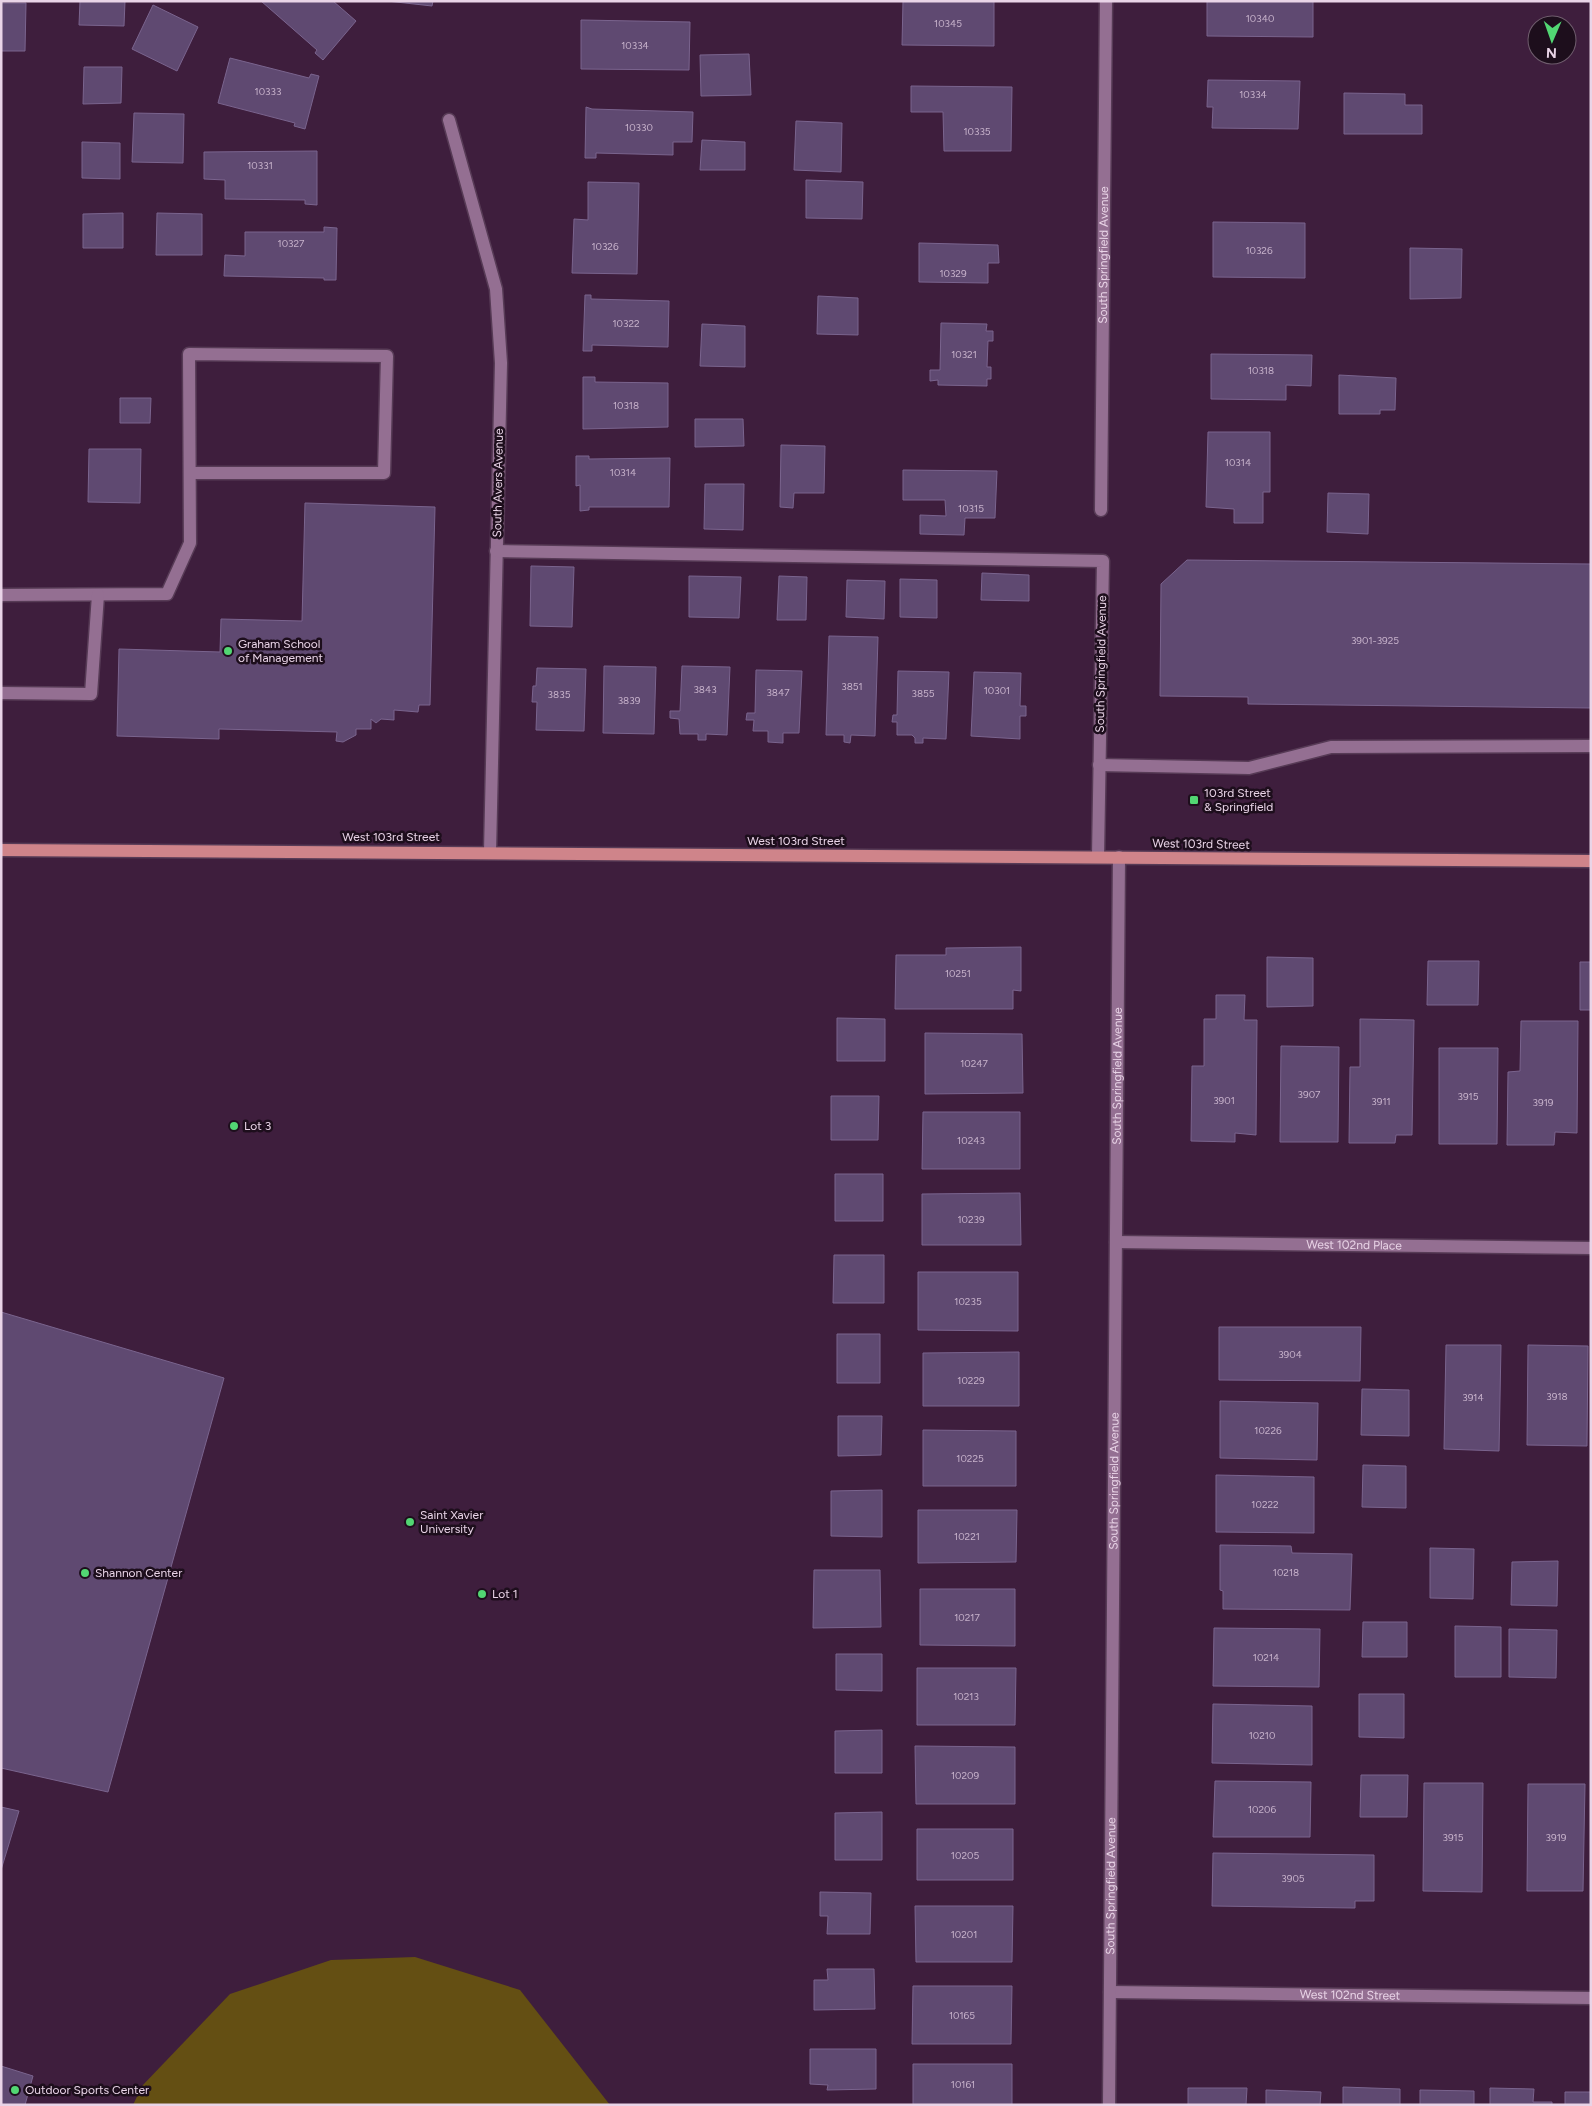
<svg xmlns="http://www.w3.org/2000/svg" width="1592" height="2106" viewBox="0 0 1592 2106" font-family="Figtree,sans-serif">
<rect width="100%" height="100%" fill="#3e1e3d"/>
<path fill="#644f13" d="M 415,1957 L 520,1990 L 610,2105 L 133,2105 L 142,2086 L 230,1994 L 331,1960 Z"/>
<path fill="#5f4971" stroke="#7a648e" d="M 80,1 L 125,1 L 124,26 L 79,25 Z
M 261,1 L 333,1 L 356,21 L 323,60 L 315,53 L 317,50 Z
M 387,1 L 433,1 L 432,6 Z
M 903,1 L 994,1 L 994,46 L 902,45 Z
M 1207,1 L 1313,1 L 1313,37 L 1207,36 Z
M 1,3 L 26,3 L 25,51 L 1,51 Z
M 153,5 L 198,27 L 177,71 L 132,49 Z
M 581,20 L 690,22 L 689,70 L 581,69 Z
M 749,54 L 751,95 L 701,96 L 700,55 Z
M 230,58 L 309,78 L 311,74 L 319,76 L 305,129 L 294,126 L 295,123 L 218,103 Z
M 84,67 L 122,67 L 121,103 L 83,104 Z
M 1208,80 L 1300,81 L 1298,129 L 1212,128 L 1213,107 L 1207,107 Z
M 911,86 L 1012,87 L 1011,151 L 944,151 L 943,112 L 911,112 Z
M 1344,93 L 1405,94 L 1405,105 L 1422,105 L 1422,134 L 1344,134 Z
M 586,107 L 592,109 L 693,112 L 692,142 L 673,142 L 673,155 L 596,153 L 596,158 L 585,158 Z
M 134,113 L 184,114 L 183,163 L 132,162 Z
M 796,121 L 842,123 L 841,172 L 794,170 Z
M 702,140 L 745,142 L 745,170 L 700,170 Z
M 82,142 L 120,143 L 120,179 L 82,178 Z
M 317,151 L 317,205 L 305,204 L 305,200 L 225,199 L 225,180 L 204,179 L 204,152 Z
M 806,180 L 863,182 L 862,219 L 806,218 Z
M 588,182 L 639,183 L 637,274 L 572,273 L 574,219 L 588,220 Z
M 123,213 L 123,248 L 83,248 L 83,214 Z
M 157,213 L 202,214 L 202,255 L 156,255 Z
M 1213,222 L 1305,223 L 1305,278 L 1213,277 Z
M 324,227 L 337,228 L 336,280 L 324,280 L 324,278 L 224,276 L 225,255 L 245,256 L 245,232 L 324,232 Z
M 919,243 L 998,245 L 999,263 L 988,263 L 988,283 L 919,282 Z
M 1410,248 L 1462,249 L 1461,298 L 1410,299 Z
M 585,295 L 591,295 L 591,299 L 669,301 L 668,347 L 592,345 L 592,351 L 583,351 Z
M 818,296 L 858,298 L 858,335 L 817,334 Z
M 941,323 L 987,324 L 986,331 L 993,331 L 993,341 L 988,341 L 987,367 L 991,367 L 991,379 L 987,379 L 987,386 L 938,385 L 938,380 L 930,381 L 930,370 L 940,370 Z
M 702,324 L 745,326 L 745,367 L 700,366 Z
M 1211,354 L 1312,355 L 1311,386 L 1286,385 L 1286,400 L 1211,399 Z
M 1339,375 L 1396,378 L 1395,410 L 1380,410 L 1380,414 L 1339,414 Z
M 583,377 L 595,377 L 595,382 L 668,383 L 668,427 L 583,429 Z
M 120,398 L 151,398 L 150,423 L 120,423 Z
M 695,419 L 743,419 L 744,446 L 695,447 Z
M 1208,432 L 1270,432 L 1270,492 L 1263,492 L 1263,523 L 1234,523 L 1234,509 L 1206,507 Z
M 781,445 L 825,446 L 824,493 L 794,493 L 793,508 L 780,507 Z
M 89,449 L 141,449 L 140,503 L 88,502 Z
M 576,456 L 589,456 L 589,459 L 670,458 L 669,507 L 589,507 L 589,510 L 580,511 L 580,485 L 576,486 Z
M 903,470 L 997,471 L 995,518 L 965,518 L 964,535 L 920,534 L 920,515 L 946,516 L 945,500 L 903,500 Z
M 705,484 L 744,484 L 743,530 L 704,529 Z
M 1328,493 L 1369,494 L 1368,534 L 1327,532 Z
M 305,503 L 435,507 L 430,705 L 419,705 L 418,712 L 394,710 L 394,720 L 381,719 L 376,723 L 371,719 L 371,729 L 356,729 L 356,735 L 343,742 L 336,741 L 337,732 L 219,729 L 219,739 L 117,736 L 119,649 L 220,652 L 221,619 L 302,621 Z
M 1187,560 L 1591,564 L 1591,708 L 1248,704 L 1248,697 L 1160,696 L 1161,584 Z
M 531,566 L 574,567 L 572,627 L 530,626 Z
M 982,573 L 1029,575 L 1029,601 L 981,600 Z
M 689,576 L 741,577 L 739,618 L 689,617 Z
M 779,576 L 807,577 L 806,620 L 777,620 Z
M 900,579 L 937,580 L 937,618 L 900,617 Z
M 847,580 L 885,581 L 884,619 L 846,617 Z
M 829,636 L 878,637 L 875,736 L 851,735 L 850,743 L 844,742 L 844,735 L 826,735 Z
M 604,666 L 656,667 L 654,734 L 603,733 Z
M 682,666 L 730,667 L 727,735 L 706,734 L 706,740 L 698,740 L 698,734 L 680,734 L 679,719 L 670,718 L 670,711 L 680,711 Z
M 537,668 L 586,669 L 584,731 L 536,730 L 537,702 L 532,702 L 533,686 L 536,686 Z
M 756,670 L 802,671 L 799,733 L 783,733 L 783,743 L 768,742 L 768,731 L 753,731 L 754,720 L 746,720 L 747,713 L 755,713 Z
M 898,671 L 949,672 L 946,739 L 923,738 L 923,743 L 915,743 L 915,738 L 912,735 L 897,735 L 897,722 L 892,722 L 893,715 L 897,715 Z
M 974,672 L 1021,673 L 1020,706 L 1026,706 L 1026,716 L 1020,716 L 1020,739 L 971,736 Z
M 1021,947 L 1021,991 L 1013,990 L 1013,1009 L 895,1009 L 896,955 L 946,955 L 946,948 Z
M 1267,957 L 1313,958 L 1313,1006 L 1267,1007 Z
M 1428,961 L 1479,961 L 1478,1005 L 1427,1005 Z
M 1580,962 L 1591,962 L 1591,1010 L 1580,1010 Z
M 1216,995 L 1245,995 L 1244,1020 L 1257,1020 L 1256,1135 L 1235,1133 L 1235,1142 L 1191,1141 L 1192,1066 L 1204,1066 L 1204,1019 L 1216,1019 Z
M 837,1018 L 885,1019 L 885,1061 L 837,1061 Z
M 1360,1019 L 1414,1020 L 1412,1135 L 1396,1135 L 1395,1143 L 1349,1143 L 1350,1067 L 1360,1067 Z
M 1521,1021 L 1578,1021 L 1577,1133 L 1555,1132 L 1554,1145 L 1507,1145 L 1508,1072 L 1520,1071 Z
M 925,1033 L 1022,1034 L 1023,1093 L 925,1094 Z
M 1281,1046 L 1339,1047 L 1338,1142 L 1280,1142 Z
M 1439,1048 L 1498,1048 L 1497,1144 L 1439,1144 Z
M 831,1096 L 879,1096 L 878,1140 L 831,1140 Z
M 923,1112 L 1020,1112 L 1020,1169 L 922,1169 Z
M 835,1174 L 883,1174 L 883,1221 L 835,1221 Z
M 1020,1193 L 1021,1245 L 922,1245 L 922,1194 Z
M 834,1255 L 884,1255 L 884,1303 L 833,1303 Z
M 918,1272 L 1018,1272 L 1018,1331 L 918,1330 Z
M 1,1312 L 224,1378 L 108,1792 L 1,1768 Z
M 1219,1327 L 1361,1327 L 1360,1381 L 1219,1380 Z
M 837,1334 L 880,1334 L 880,1383 L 837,1383 Z
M 1446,1345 L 1501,1345 L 1499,1451 L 1444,1449 Z
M 1528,1345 L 1588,1346 L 1587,1446 L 1527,1445 Z
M 1019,1352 L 1019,1406 L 923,1406 L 923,1353 Z
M 1362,1389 L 1409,1390 L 1409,1436 L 1361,1435 Z
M 1220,1401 L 1318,1403 L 1317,1460 L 1220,1458 Z
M 838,1416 L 882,1416 L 881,1455 L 838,1456 Z
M 923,1430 L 1016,1431 L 1016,1486 L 923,1486 Z
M 1363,1465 L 1406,1466 L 1406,1508 L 1362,1507 Z
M 1216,1475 L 1314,1477 L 1314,1533 L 1216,1532 Z
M 882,1490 L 882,1537 L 831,1536 L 831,1491 Z
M 918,1510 L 1017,1510 L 1016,1562 L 918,1563 Z
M 1220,1545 L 1291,1546 L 1292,1553 L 1352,1554 L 1350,1610 L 1223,1609 L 1223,1591 L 1220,1590 Z
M 1430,1548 L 1474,1549 L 1473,1599 L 1430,1598 Z
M 1558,1561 L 1557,1606 L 1511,1605 L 1512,1562 Z
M 814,1570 L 880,1570 L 881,1627 L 813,1628 Z
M 920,1589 L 1015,1589 L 1015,1646 L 920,1645 Z
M 1363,1622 L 1407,1622 L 1407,1657 L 1362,1657 Z
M 1455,1626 L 1501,1627 L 1501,1677 L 1455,1677 Z
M 1214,1628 L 1320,1629 L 1319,1687 L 1213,1686 Z
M 1509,1629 L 1557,1630 L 1556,1678 L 1509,1677 Z
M 836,1654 L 882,1654 L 882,1691 L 836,1690 Z
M 917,1668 L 1016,1668 L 1015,1725 L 917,1725 Z
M 1359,1694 L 1404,1694 L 1404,1738 L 1359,1737 Z
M 1213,1704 L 1312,1706 L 1312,1765 L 1212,1763 Z
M 882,1730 L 882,1773 L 835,1773 L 835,1731 Z
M 915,1746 L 1015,1747 L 1015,1804 L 916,1804 Z
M 1361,1775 L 1408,1775 L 1407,1817 L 1360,1817 Z
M 1215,1781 L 1311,1782 L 1310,1837 L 1213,1837 Z
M 1424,1783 L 1483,1783 L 1482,1892 L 1423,1891 Z
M 1528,1784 L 1585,1784 L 1583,1891 L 1527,1891 Z
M 1,1807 L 19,1811 L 1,1870 Z
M 882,1812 L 882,1860 L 835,1860 L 835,1813 Z
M 917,1829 L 1013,1829 L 1013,1880 L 917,1880 Z
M 1213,1853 L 1374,1855 L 1374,1901 L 1355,1901 L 1355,1908 L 1212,1906 Z
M 820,1892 L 871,1893 L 870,1934 L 827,1934 L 828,1916 L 820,1916 Z
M 915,1906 L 1013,1906 L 1012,1962 L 916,1962 Z
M 827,1969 L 874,1969 L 875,2009 L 814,2010 L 814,1980 L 828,1980 Z
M 913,1986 L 1012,1986 L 1011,2044 L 912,2044 Z
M 810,2049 L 876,2049 L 876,2089 L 827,2090 L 828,2085 L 810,2084 Z
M 913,2064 L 1012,2064 L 1012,2105 L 913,2105 Z
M 1,2066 L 33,2076 L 25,2105 L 1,2105 Z
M 1343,2087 L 1400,2089 L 1400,2105 L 1343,2105 Z
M 1188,2088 L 1247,2088 L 1246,2105 L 1188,2105 Z
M 1490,2088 L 1534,2089 L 1533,2102 L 1552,2102 L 1552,2105 L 1490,2105 Z
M 1266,2090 L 1321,2092 L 1320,2105 L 1266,2105 Z
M 1420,2090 L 1474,2091 L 1474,2105 L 1420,2105 Z
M 1565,2092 L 1591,2092 L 1591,2105 L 1565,2105 Z"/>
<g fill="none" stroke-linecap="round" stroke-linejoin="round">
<g stroke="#573b56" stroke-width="15">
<g id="minor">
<path d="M 449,120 L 496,289 L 501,363 L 490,852"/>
<path id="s1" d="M 1101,510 L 1106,1"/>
<path d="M 496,551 L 1103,561 L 1098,857"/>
<path d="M 1,595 L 167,594 L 190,543 L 189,354 L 387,356 L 384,473 L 191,473"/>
<path d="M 1,693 L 91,694 L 98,595"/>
<path d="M 1099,765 L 1249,768 L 1331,747 L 1591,746"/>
<path id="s2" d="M 1116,1242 L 1591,1248"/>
<path id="s3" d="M 1110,1992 L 1591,1998"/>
<path id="s4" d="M 1109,2105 L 1119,857"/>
</g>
</g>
<g stroke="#573b56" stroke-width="15">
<path id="major" d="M 1,850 L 1591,861"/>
</g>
<use href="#minor" stroke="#946f92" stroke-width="12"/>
<use href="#major" stroke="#cf848a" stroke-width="12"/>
</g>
<g fill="#52d673" stroke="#1d0e1c" stroke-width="2">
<circle cx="228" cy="651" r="5"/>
<rect x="1189" y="795" width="10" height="10" rx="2.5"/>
<circle cx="234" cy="1126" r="5"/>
<circle cx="410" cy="1522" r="5"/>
<circle cx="85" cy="1573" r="5"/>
<circle cx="482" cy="1594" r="5"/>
<circle cx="15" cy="2090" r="5"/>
</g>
<g text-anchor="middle" stroke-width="5" stroke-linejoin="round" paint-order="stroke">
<g font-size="10" fill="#c6b1ca">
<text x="1260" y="22">10340</text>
<text x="948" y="27">10345</text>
<text x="635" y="49">10334</text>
<text x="268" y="95">10333</text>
<text x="1253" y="98">10334</text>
<text x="639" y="131">10330</text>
<text x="977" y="135">10335</text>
<text x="260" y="169">10331</text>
<text x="291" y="247">10327</text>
<text x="605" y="250">10326</text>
<text x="1259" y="254">10326</text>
<text x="953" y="277">10329</text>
<text x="626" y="327">10322</text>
<text x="964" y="358">10321</text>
<text x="1261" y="374">10318</text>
<text x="626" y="409">10318</text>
<text x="1238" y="466">10314</text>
<text x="623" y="476">10314</text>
<text x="971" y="512">10315</text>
<text x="1375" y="644">3901-3925</text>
<text x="852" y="690">3851</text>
<text x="705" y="693">3843</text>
<text x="997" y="694">10301</text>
<text x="778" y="696">3847</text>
<text x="923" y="697">3855</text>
<text x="559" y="698">3835</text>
<text x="629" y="704">3839</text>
<text x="958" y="977">10251</text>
<text x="974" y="1067">10247</text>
<text x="1309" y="1098">3907</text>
<text x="1468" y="1100">3915</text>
<text x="1224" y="1104">3901</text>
<text x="1381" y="1105">3911</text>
<text x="1543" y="1106">3919</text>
<text x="971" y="1144">10243</text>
<text x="971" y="1223">10239</text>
<text x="968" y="1305">10235</text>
<text x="1290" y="1358">3904</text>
<text x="971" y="1384">10229</text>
<text x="1557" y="1400">3918</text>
<text x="1473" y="1401">3914</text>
<text x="1268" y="1434">10226</text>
<text x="970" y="1462">10225</text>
<text x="1265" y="1508">10222</text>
<text x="967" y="1540">10221</text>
<text x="1286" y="1576">10218</text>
<text x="967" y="1621">10217</text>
<text x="1266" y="1661">10214</text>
<text x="966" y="1700">10213</text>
<text x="1262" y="1739">10210</text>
<text x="965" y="1779">10209</text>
<text x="1262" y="1813">10206</text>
<text x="1453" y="1841">3915</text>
<text x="1556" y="1841">3919</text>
<text x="965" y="1859">10205</text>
<text x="1293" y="1882">3905</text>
<text x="964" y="1938">10201</text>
<text x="962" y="2019">10165</text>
<text x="963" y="2088">10161</text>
</g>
<g font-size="12" fill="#e9d4e7" stroke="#1d0e1c">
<text dy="4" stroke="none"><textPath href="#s1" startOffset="255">South Springfield Avenue</textPath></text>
<text transform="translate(498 483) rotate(-89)" y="4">South Avers Avenue</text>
<text transform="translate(1101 664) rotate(-89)" y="4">South Springfield Avenue</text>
<text x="391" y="841">West 103rd Street</text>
<text x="796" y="845">West 103rd Street</text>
<text transform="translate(1201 844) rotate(1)" y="4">West 103rd Street</text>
<text dy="4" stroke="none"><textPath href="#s4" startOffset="1029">South Springfield Avenue</textPath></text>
<text dy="4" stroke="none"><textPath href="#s2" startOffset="238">West 102nd Place</textPath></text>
<text dy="4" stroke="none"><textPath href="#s4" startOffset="624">South Springfield Avenue</textPath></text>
<text dy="4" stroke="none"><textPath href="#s4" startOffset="219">South Springfield Avenue</textPath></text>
<text dy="4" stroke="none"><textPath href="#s3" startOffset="240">West 102nd Street</textPath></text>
</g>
<g font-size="12" fill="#e9d4e7" stroke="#1d0e1c" text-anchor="start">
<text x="238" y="648">Graham School<tspan x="238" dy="14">of Management</tspan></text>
<text x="1204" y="797">103rd Street<tspan x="1204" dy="14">&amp; Springfield</tspan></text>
<text x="244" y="1130">Lot 3</text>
<text x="420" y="1519">Saint Xavier<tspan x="420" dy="14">University</tspan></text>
<text x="95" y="1577">Shannon Center</text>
<text x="492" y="1598">Lot 1</text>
<text x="25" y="2094">Outdoor Sports Center</text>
</g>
</g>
<rect width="1592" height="2106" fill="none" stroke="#e9d4e7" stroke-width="5"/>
<g transform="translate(1552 40) rotate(182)"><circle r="24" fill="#1d0e1c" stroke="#6f5d6d"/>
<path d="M0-4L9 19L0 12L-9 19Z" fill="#52d673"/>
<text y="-8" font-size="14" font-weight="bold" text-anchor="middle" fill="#e9d4e7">N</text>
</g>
</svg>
